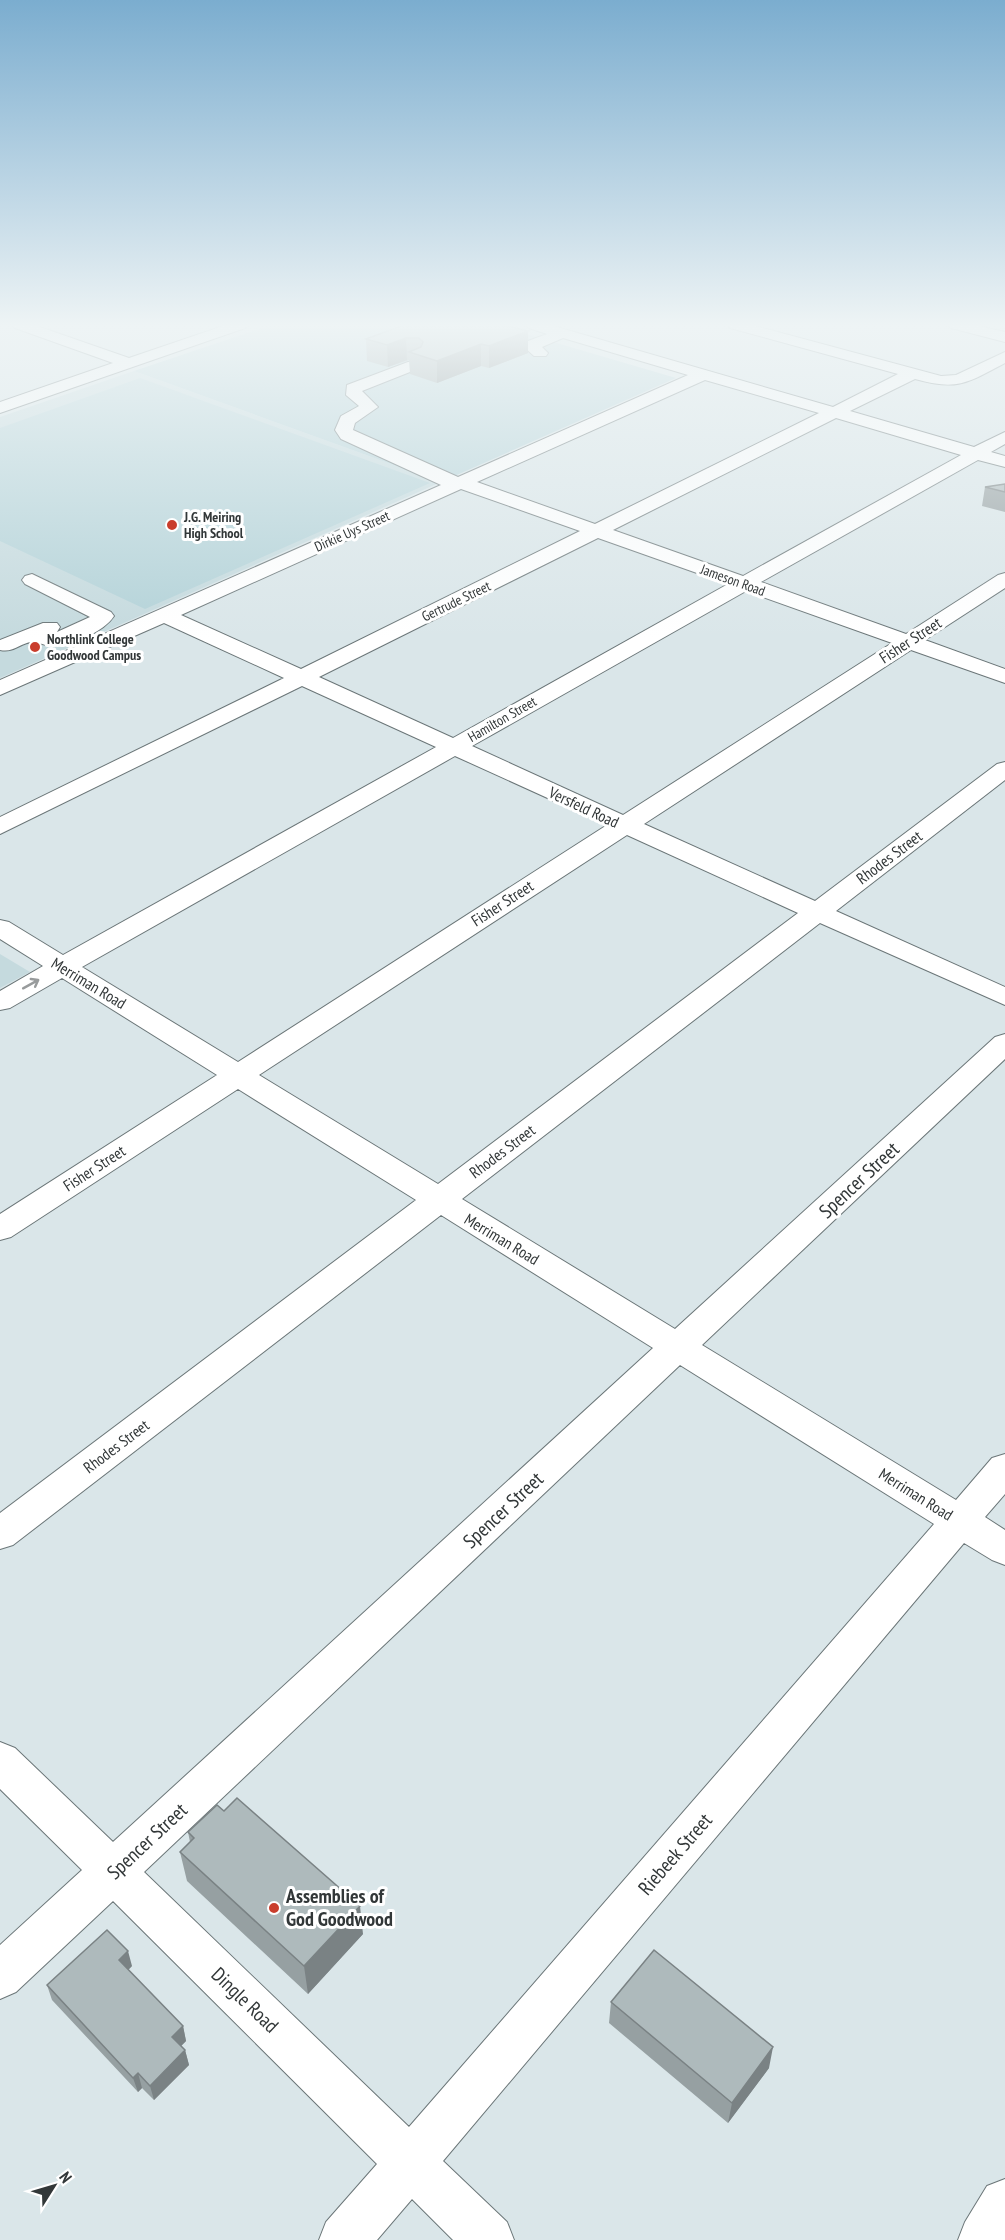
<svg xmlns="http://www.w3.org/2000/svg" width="1005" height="2240" viewBox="0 0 1005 2240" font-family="'PT Sans Narrow',sans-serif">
<rect width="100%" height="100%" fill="#dae6e9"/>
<path fill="#c5dade" d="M 134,371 L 441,482 L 0,678 L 0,417 Z
M 0,954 L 30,972 L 0,988 Z"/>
<path fill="#b3d2d8" d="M 271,325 L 495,325 L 676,378 L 441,482 L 134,371 Z
M 140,378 L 430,483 L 145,609 L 0,541 L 0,428 Z"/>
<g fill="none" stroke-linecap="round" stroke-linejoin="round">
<g stroke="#6b7678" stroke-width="2">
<path id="minor" d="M 12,325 L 34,325 L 129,358 L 226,325 L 248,325 L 245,328 L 0,413 L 0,402 L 113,363 L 15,328 Z
M 526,325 L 550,325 L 833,407 L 898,374 L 730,328 L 727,325 L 752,325 L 941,376 L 956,375 L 1005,352 L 1005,363 C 967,383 958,391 915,379 L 850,411 L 974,447 L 1005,432 L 1005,444 L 991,452 L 1005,456 L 1005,467 L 978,460 L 761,582 L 906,634 L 998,575 L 1005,573 L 1005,588 L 925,640 L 1005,669 L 1005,683 L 911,650 L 644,824 L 815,901 L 997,764 L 1005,762 L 1005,780 L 836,911 L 1005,987 L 1005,1005 L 820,923 L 462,1199 L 675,1329 L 995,1037 L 1005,1034 L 1005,1059 L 702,1345 L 956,1500 L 992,1458 L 1005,1454 L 1005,1494 L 985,1517 L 1005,1530 L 1005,1565 L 992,1560 L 964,1543 L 443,2161 L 507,2222 L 514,2240 L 453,2240 L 412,2199 L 377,2240 L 319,2240 L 326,2222 L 377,2164 L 113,1901 L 16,1992 L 0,1999 L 0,1945 L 82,1870 L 0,1789 L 0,1742 L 15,1748 L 113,1842 L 653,1348 L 441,1215 L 13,1545 L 0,1549 L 0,1513 L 416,1200 L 238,1089 L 11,1237 L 0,1240 L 0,1214 L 217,1075 L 62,978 L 10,1008 L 0,1010 L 0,991 L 43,966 L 0,939 L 0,920 L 9,922 L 63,955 L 436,747 L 302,686 L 0,834 L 0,817 L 284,678 L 164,623 L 0,695 L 0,680 L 441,485 L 341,439 L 335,430 L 341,416 L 359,406 L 346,395 L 347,385 L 408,362 L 420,362 L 422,365 L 420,368 L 362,391 L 378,407 L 355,423 L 353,430 L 458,477 L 688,375 L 563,338 L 542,347 L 548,353 L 546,356 L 534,356 L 524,347 L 528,341 L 547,334 L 529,328 ZM 705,380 L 819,413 L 595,524 L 477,482 ZM 836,418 L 961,455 L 743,576 L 613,530 ZM 461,489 L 580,531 L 301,669 L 181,615 ZM 598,538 L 728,584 L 453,738 L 319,677 ZM 746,591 L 892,643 L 623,815 L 472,746 ZM 455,756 L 607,825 L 238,1062 L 82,967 ZM 627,835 L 798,913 L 438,1184 L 259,1075 ZM 680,1365 L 934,1524 L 409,2127 L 144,1872 Z
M 948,325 L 974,325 L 1005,332 L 1005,342 L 951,328 Z
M 32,574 L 111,612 L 114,616 C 103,633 71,645 51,645 C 45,646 38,642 32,642 C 20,643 14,653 0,650 L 0,640 L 43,623 L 57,623 L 60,627 L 57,632 L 90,617 L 25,584 L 22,580 L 25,576 Z
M 1005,2179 L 1005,2240 L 958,2240 L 965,2222 L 987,2186 Z"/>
</g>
<use href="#minor" fill="#fff" fill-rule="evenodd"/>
</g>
<path fill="#96a0a2" d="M 528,331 L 528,353 L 489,368 L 481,366 L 437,383 L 410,374 L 409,360 L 388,367 L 367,361 L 366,339 Z
M 1005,484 L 1005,512 L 982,506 L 985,487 Z
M 188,1832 L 363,1934 L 308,1994 L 187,1881 L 180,1852 L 190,1842 Z
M 132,1966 L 128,1970 L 183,2026 L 186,2041 L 181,2046 L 185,2050 L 189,2065 L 154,2100 L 142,2088 L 138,2092 L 52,2000 L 47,1985 Z
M 611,2002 L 769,2068 L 728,2123 L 609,2023 Z"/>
<path fill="#7a8284" d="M 528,331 L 528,353 L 489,368 L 489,346 Z
M 406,338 L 407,360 L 388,367 L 387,345 Z
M 481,344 L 481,366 L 437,383 L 437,361 Z
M 360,1906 L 363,1934 L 308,1994 L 304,1966 Z
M 128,1951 L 132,1966 L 123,1975 L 119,1960 Z
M 183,2026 L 186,2041 L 176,2051 L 172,2037 Z
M 773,2047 L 769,2068 L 728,2123 L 732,2103 Z
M 185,2050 L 189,2065 L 154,2100 L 150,2086 Z
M 138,2073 L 142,2088 L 138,2092 L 133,2078 Z"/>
<path fill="#aebabc" stroke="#7a8284" stroke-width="1.5" d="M 404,325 L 503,325 L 528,331 L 489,346 L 481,344 L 437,361 L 409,352 L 421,347 L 423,342 L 419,338 L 406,338 L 387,345 L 366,339 Z
M 1005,484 L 1005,492 L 985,487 Z
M 237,1798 L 360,1906 L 304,1966 L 180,1852 L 194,1838 L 188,1832 L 217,1805 L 224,1811 Z
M 107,1930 L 128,1951 L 119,1960 L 183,2026 L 172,2037 L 185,2050 L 150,2086 L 138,2073 L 133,2078 L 47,1985 Z
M 654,1950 L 773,2047 L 732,2103 L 611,2002 Z"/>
<defs><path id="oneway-shaft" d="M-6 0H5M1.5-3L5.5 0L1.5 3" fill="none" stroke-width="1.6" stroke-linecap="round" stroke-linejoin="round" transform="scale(1.5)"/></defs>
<use stroke="#989b9c" href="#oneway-shaft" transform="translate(31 984) rotate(-29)"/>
<linearGradient id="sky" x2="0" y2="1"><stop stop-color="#7badcf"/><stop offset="0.51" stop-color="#eef4f5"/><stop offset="1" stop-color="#eef4f5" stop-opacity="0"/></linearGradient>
<rect width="1005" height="638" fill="url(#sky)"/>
<g fill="#c93d2c" stroke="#fff" stroke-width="2">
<circle cx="172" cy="525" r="6"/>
<circle cx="35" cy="647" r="6"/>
<circle cx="274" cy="1908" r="6"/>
</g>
<g text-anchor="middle" stroke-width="6" stroke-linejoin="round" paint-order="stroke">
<g font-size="14" font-weight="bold" fill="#323738" stroke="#fff" text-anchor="start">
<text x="184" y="522">J.G. Meiring<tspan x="184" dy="16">High School</tspan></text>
<text x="47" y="644">Northlink College<tspan x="47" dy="16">Goodwood Campus</tspan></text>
</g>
<g font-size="14" fill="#323738" stroke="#fff">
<text transform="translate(352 531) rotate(-24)" y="5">Dirkie Uys Street</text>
<text transform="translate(733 580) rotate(20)" y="5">Jameson Road</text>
<text transform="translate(456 601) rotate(-26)" y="5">Gertrude Street</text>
<text transform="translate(502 719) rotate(-30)" y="5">Hamilton Street</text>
</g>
<g font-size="16" fill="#323738" stroke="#fff">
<text transform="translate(910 640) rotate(-33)" y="6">Fisher Street</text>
<text transform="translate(584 807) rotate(25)" y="6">Versfeld Road</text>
<text transform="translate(889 857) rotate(-37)" y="6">Rhodes Street</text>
<text transform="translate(502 903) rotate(-33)" y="6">Fisher Street</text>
<text transform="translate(89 983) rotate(31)" y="6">Merriman Road</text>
<text transform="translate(502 1151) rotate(-37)" y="6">Rhodes Street</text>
<text transform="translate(94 1168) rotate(-33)" y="6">Fisher Street</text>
<text transform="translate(502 1239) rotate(31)" y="6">Merriman Road</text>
<text transform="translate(116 1446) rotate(-37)" y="6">Rhodes Street</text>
<text transform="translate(916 1494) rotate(32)" y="6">Merriman Road</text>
</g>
<g font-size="20" fill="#323738" stroke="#fff">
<text transform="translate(859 1180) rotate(-43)" y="7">Spencer Street</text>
<text transform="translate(503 1510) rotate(-43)" y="7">Spencer Street</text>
<text transform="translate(147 1841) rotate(-43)" y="7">Spencer Street</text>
<text transform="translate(675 1854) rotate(-49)" y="7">Riebeek Street</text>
<text transform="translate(245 2000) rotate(44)" y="7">Dingle Road</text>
</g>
<g font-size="20" font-weight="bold" fill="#323738" stroke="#fff" text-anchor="start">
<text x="286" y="1903">Assemblies of<tspan x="286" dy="23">God Goodwood</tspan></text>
</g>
</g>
<g transform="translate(54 2186) rotate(53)" stroke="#ffffff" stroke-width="4.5" paint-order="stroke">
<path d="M0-4.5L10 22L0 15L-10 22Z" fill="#323738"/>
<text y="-9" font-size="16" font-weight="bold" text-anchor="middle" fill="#323738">N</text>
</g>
</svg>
